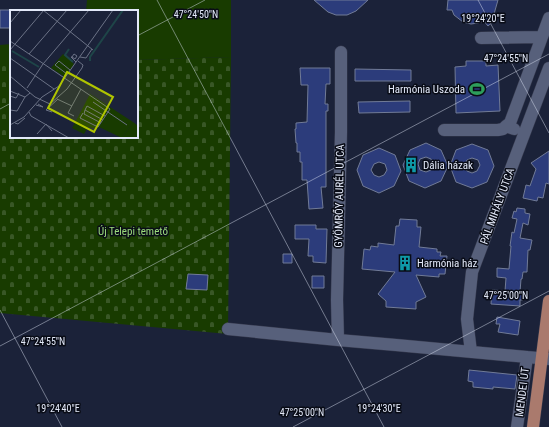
<svg xmlns="http://www.w3.org/2000/svg" width="549" height="427" viewBox="0 0 549 427" font-family="'Roboto Condensed',sans-serif">
<defs>
<pattern id="cemetery-stones" width="16" height="16" patternUnits="userSpaceOnUse"><rect width="16" height="16" fill="#183b00"/><path d="M2 7V4a2 2 0 0 1 4 0v3zM10 15v-3a2 2 0 0 1 4 0v3z" fill="#395726"/></pattern>
</defs>
<rect width="100%" height="100%" fill="#1b2239"/>
<path fill="#183b00" d="M 87,0 L 231,0 L 231,57 L 137,60 L 137,11 L 86,11 Z
M 11,44 L 11,63 L 0,63 L 0,45 Z"/>
<path fill="url(#cemetery-stones)" d="M 231,57 L 228,334 L 0,313 L 0,63 L 11,63 L 11,137 L 137,137 L 137,60 Z"/>
<path fill="#2c3c7b" stroke="#717b97" fill-rule="evenodd" d="M 314,0 L 368,0 L 356,11 L 347,15 L 336,15 L 328,12 Z
M 448,0 L 498,0 L 494,14 L 497,18 L 488,26 L 484,21 L 478,23 L 471,24 L 463,22 L 454,15 L 452,10 L 447,10 Z
M 0,10 L 11,10 L 11,28 L 0,28 Z
M 466,61 L 486,61 L 486,66 L 498,65 L 500,111 L 456,113 L 455,67 L 466,66 Z
M 300,68 L 330,68 L 330,84 L 326,84 L 325,104 L 328,104 L 328,111 L 326,111 L 326,187 L 321,187 L 323,208 L 309,209 L 307,180 L 302,180 L 302,162 L 300,162 L 300,152 L 297,152 L 297,143 L 296,143 L 295,129 L 296,129 L 296,123 L 307,122 L 308,85 L 301,85 Z
M 355,69 L 411,70 L 411,81 L 355,81 Z
M 410,101 L 410,112 L 359,113 L 358,102 Z
M 426,143 L 441,150 L 448,166 L 441,181 L 425,188 L 409,181 L 403,165 L 410,150 ZM 426,157 L 431,159 L 433,165 L 431,170 L 426,172 L 420,170 L 418,164 L 420,159 Z
M 472,144 L 488,150 L 494,166 L 487,182 L 472,188 L 456,182 L 450,166 L 456,150 ZM 472,158 L 478,160 L 480,165 L 477,171 L 472,173 L 467,171 L 464,165 L 467,160 Z
M 379,148 L 395,155 L 401,171 L 394,186 L 379,193 L 363,186 L 357,170 L 363,155 ZM 379,162 L 385,164 L 387,170 L 384,175 L 379,177 L 374,175 L 371,170 L 374,164 Z
M 549,151 L 549,184 L 546,183 L 543,198 L 538,197 L 537,201 L 523,198 L 526,185 L 530,186 L 536,169 L 531,163 Z
M 517,208 L 525,209 L 525,213 L 530,214 L 528,225 L 523,223 L 520,238 L 532,240 L 530,250 L 528,250 L 527,272 L 523,272 L 522,279 L 521,279 L 520,292 L 524,293 L 523,300 L 520,300 L 520,306 L 491,304 L 492,290 L 505,291 L 506,278 L 497,277 L 497,268 L 509,269 L 511,246 L 510,246 L 512,232 L 514,233 L 517,219 L 512,218 L 514,211 L 516,212 Z
M 400,219 L 417,220 L 417,227 L 421,227 L 419,247 L 437,249 L 437,252 L 441,252 L 440,256 L 447,256 L 445,274 L 439,274 L 439,277 L 416,275 L 426,297 L 416,302 L 416,309 L 386,307 L 386,301 L 378,294 L 395,272 L 362,269 L 364,249 L 370,250 L 371,246 L 378,247 L 378,243 L 394,245 L 396,226 L 399,226 Z
M 295,225 L 316,225 L 316,229 L 327,229 L 326,263 L 313,262 L 313,256 L 308,256 L 309,239 L 295,239 Z
M 283,254 L 292,254 L 292,263 L 283,263 Z
M 188,274 L 208,275 L 207,290 L 186,289 Z
M 312,276 L 324,276 L 324,288 L 312,288 Z
M 497,317 L 520,321 L 518,335 L 498,332 L 500,324 L 496,324 Z
M 469,370 L 517,375 L 515,389 L 493,387 L 493,389 L 473,387 L 473,382 L 468,381 Z"/>
<g fill="none" stroke-linecap="round" stroke-linejoin="round">
<g stroke="#373b4f" stroke-width="13">
<path id="minor" d="M 481,38 L 542,37
M 506,126 L 510,123 L 549,18
M 444,130 L 498,130 L 503,129 L 506,126 L 514,129
M 228,329 L 338,340 L 396,345 L 549,359
M 338,340 L 337,300 L 341,132 L 341,52
M 471,352 L 467,319 L 472,272 L 549,68
M 517,427 L 527,357"/>
</g>
<g stroke="#373b4f" stroke-width="13">
<path id="major" d="M 533,427 L 549,301"/>
</g>
<use href="#minor" stroke="#57607b" stroke-width="12"/>
<use href="#major" stroke="#aa7a6d" stroke-width="12"/>
</g>
<path fill="none" stroke="#e3e9f9" stroke-width="1" stroke-opacity="0.45" d="M 157,0 L 384,427M 478,0 L 549,133M 137,36 L 205,0M 0,109 L 11,103M 0,310 L 62,427M 0,346 L 549,54M 293,427 L 549,291"/>
<defs>
<g id="stadium-bare" transform="scale(1.2)"><path d="M0-5a6.5 5 0 1 0 0 10a6.5 5 0 1 0 0-10ZM-3.5-1.8h7v3.6h-7Z" fill="#2e9e5b" stroke="#090c16" stroke-width="2.5" paint-order="stroke"/></g>
<g id="building-bare" transform="scale(1.2)"><path d="M-4-6H4V6H1V3H-1V6H-4ZM-2.5-4.3h1.7v1.8h-1.7ZM.8-4.3h1.7v1.8H.8ZM-2.5-1h1.7V.8h-1.7ZM.8-1h1.7V.8H.8Z" fill="#0f9aa8" stroke="#090c16" stroke-width="2.5" paint-order="stroke"/></g>
</defs>
<g fill-rule="evenodd">
<use href="#stadium-bare" x="477" y="89"/>
<use href="#building-bare" x="411" y="165"/>
<use href="#building-bare" x="405" y="263"/>
</g>
<g text-anchor="middle" stroke-width="3" stroke-linejoin="round" paint-order="stroke">
<g font-size="11" fill="#e3e9f9" stroke="#090c16" text-anchor="start">
<text x="465" y="93" text-anchor="end">Harmónia Uszoda</text>
<text x="423" y="169">Dália házak</text>
<text x="417" y="267">Harmónia ház</text>
</g>
<g font-size="11" fill="#e3e9f9" stroke="#090c16">
<text transform="translate(339 196) rotate(-89)" y="4">GYÖMRŐY AURÉL UTCA</text>
<text transform="translate(497 206) rotate(-70)" y="4">PÁL MIHÁLY UTCA</text>
<text transform="translate(522 392) rotate(-83)" y="4">MENDEI ÚT</text>
</g>
<g font-size="11" fill="#9bda7d" stroke="#090c16">
<text x="133" y="235">Új Telepi temető</text>
</g>
</g>
<g transform="translate(10 10)">
<rect width="128" height="128" fill="#1b2239"/>
<path d="M 68,107 L 90,119 L 78,117 L 74,124 L 62,118 ZM 123,112 L 128,116 L 128,128 L 112,128 Z" fill="#183b00"/>
<path d="M 53,44 L 64,54 L 55,67 L 41,58 ZM 80,84 L 123,112 L 112,128 L 68,107 Z" fill="#183b00"/>
<path fill="none" stroke="#1e4548" stroke-width="2" d="M 59,39 L 55,45 L 63,52M 2,41 L 29,57M 80,51 L 80,47 L 113,0"/>
<path fill="none" stroke="#6b7286" stroke-width="1" d="M 33,0 L 83,40M 0,13 L 11,0M 0,31 L 100,99 L 88,117 L 70,108 L 73,103M 0,40 L 34,0M 19,44 L 57,0M 62,47 L 65,49 L 67,46 L 64,44 L 62,47 L 61,47 L 66,52M 70,47 L 76,48 L 82,39M 0,48 L 44,79M 57,64 L 45,55 L 49,51 L 60,60M 0,66 L 25,87 L 40,94 L 57,79 L 72,58 L 73,55 L 68,51M 17,78 L 33,54 L 79,0M 0,81 L 15,87M 0,86 L 6,88 L 9,83M 47,89 L 62,96M 83,92 L 117,115M 26,95 L 33,97 L 28,94M 0,100 L 7,101 L 15,87 L 20,83M 75,100 L 77,96 L 95,106M 19,102 L 21,106 L 59,128M 42,102 L 36,100 L 48,89M 64,106 L 58,103 L 71,79M 5,113 L 8,114 L 15,108M 91,113 L 74,104 L 75,100 L 93,110M 0,115 L 14,107 L 32,87 L 49,76 L 103,0M 27,124 L 36,114 L 42,121"/>
<path fill="#b0c500" fill-opacity="0.15" stroke="#b0c500" stroke-width="2" d="M 57,62 L 103,87 L 84,122 L 38,98 Z"/>
<rect width="128" height="128" fill="none" stroke="#e3e9f9" stroke-width="2"/>
</g>
<g font-size="10" text-anchor="middle" fill="#e3e9f9" stroke="#090c16" stroke-width="3" stroke-linejoin="round" paint-order="stroke">
<text x="196" y="18">47°24'50"N</text>
<text x="483" y="22">19°24'20"E</text>
<text x="506" y="62">47°24'55"N</text>
<text x="506" y="299">47°25'00"N</text>
<text x="43" y="345">47°24'55"N</text>
<text x="58" y="412">19°24'40"E</text>
<text x="379" y="412">19°24'30"E</text>
<text x="302" y="416">47°25'00"N</text>
</g>
</svg>
